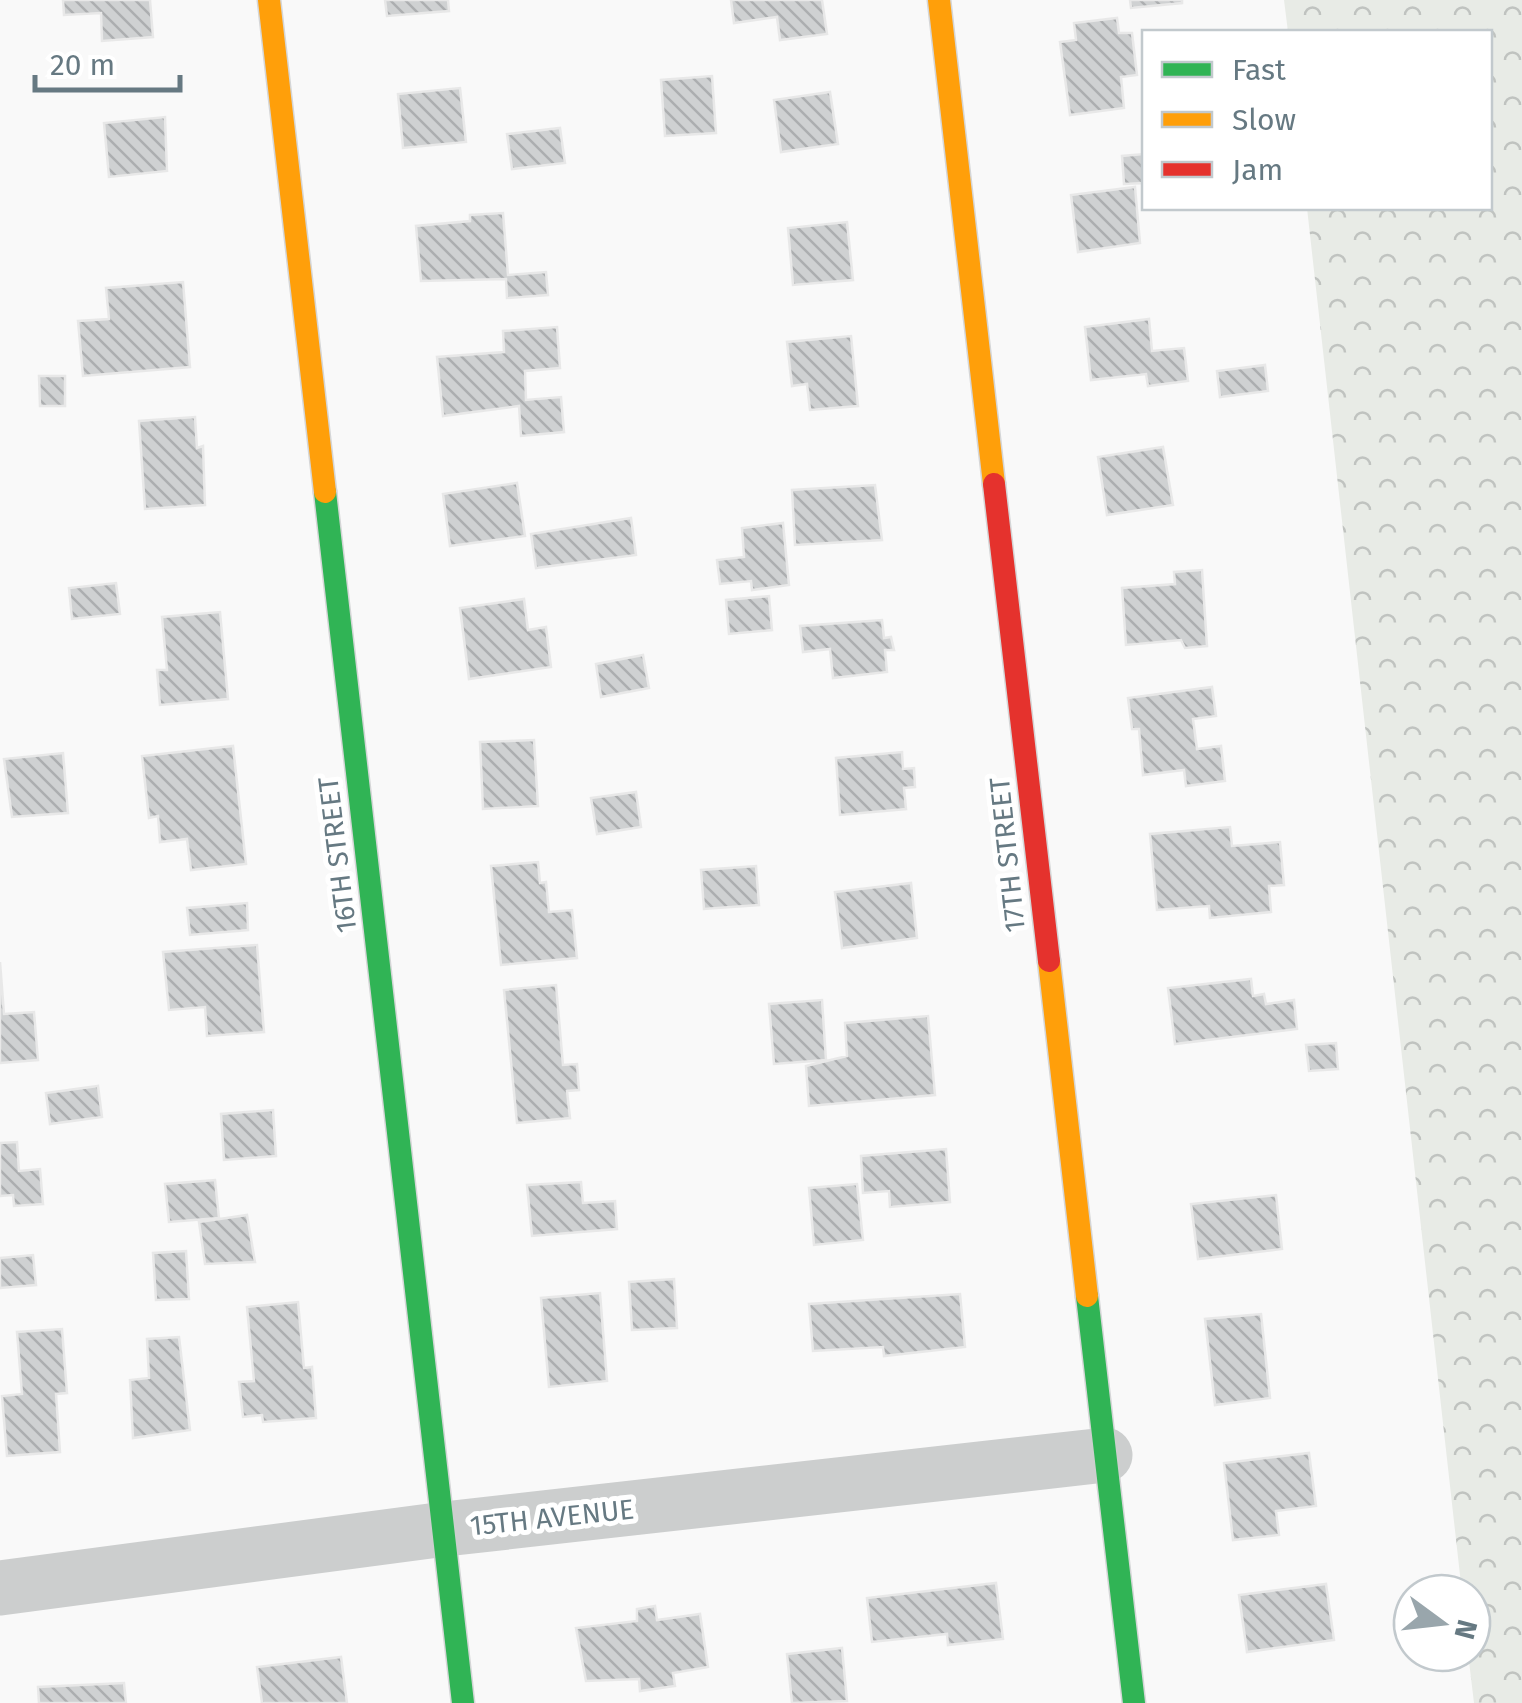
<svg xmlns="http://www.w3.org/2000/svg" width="1522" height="1703" viewBox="0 0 1522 1703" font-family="'Fira Sans',sans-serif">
<defs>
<pattern id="forest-crowns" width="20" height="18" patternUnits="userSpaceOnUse" patternTransform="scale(2.5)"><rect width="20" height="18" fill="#e8ebe6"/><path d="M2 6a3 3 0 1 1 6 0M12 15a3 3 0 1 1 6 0" fill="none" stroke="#c0c3c0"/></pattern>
<pattern id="building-back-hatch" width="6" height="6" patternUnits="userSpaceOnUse" patternTransform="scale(2.5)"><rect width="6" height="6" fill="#cfd1d2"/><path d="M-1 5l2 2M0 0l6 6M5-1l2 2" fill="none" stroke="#acaeb0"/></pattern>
</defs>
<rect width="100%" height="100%" fill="#f9f9f9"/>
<path fill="url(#forest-crowns)" d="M 1284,0 L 1522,0 L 1522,1703 L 1474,1703 L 1468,1653 L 1472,1653 L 1472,1593 L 1462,1593 L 1307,208 L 1490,208 L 1490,32 L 1288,32 Z"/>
<path fill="url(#building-back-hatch)" stroke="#e8e8e8" stroke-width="2.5" d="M 63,0 L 150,0 L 153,37 L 102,41 L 101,13 L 64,15 Z
M 385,0 L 448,0 L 449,11 L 387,16 Z
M 731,0 L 822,0 L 827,34 L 780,40 L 777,17 L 734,23 Z
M 1130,0 L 1182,0 L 1182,3 L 1131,8 Z
M 1117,18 L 1119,33 L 1132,33 L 1137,75 L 1121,77 L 1124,108 L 1070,115 L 1060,42 L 1076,40 L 1074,23 Z
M 712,76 L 716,133 L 665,136 L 661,80 Z
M 460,88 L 466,142 L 403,148 L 398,94 Z
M 830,92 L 838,144 L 781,152 L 774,100 Z
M 165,117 L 167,171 L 109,177 L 104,123 Z
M 560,128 L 565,163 L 512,169 L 507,134 Z
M 1144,154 L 1144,183 L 1124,184 L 1122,156 Z
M 1135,187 L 1140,243 L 1078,252 L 1071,195 Z
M 503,213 L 508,275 L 546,272 L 548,295 L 507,298 L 506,279 L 421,281 L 416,226 L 470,221 L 470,215 Z
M 847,222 L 853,280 L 793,285 L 788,228 Z
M 183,282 L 190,367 L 83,376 L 78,321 L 109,319 L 106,288 Z
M 1149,319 L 1152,351 L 1184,348 L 1188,381 L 1148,386 L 1146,374 L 1091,380 L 1085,327 Z
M 557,327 L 560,368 L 525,371 L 526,400 L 561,397 L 564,432 L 521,436 L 519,406 L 443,416 L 437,357 L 504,352 L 503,331 Z
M 851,336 L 858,406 L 810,410 L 807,384 L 792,386 L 787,342 Z
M 1265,365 L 1268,391 L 1220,397 L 1217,371 Z
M 39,376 L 65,376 L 65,406 L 40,406 Z
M 195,417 L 197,448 L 203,446 L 205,505 L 145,509 L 139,421 Z
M 1163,447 L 1173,505 L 1107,515 L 1098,457 Z
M 517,483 L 525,536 L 450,546 L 443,494 Z
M 875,485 L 882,540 L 795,545 L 792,490 Z
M 631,518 L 636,555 L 536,568 L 531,534 Z
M 783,523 L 789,585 L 752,590 L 751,581 L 720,584 L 717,560 L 744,557 L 742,528 Z
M 1202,570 L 1207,646 L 1185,648 L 1181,640 L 1126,645 L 1122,588 L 1175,584 L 1174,572 Z
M 116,583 L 120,614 L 72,619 L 69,588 Z
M 769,596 L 772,630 L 729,634 L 726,600 Z
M 524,599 L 528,630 L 546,627 L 551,667 L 469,679 L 460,608 Z
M 220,612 L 228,699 L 160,705 L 157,670 L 167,670 L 162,617 Z
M 882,620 L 884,638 L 891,637 L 894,650 L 885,650 L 887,672 L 833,678 L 830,649 L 803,652 L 800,626 Z
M 643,655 L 649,688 L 601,697 L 596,664 Z
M 1212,687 L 1216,716 L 1193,719 L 1197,749 L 1221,746 L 1225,781 L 1186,786 L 1184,770 L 1143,775 L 1139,729 L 1132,729 L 1128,698 Z
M 534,740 L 538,806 L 483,809 L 480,742 Z
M 233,746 L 246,864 L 191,870 L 187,839 L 160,842 L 158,816 L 149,818 L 142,756 Z
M 902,752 L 903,769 L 914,768 L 915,787 L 904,788 L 906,809 L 840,815 L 836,758 Z
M 63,753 L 68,813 L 12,817 L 4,759 Z
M 636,792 L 641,827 L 597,834 L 591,798 Z
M 1230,827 L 1232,846 L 1280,842 L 1284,885 L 1269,886 L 1271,912 L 1210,918 L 1209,906 L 1157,910 L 1150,834 Z
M 538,862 L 540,883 L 546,882 L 549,912 L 572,910 L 577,958 L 501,965 L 491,866 Z
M 756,866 L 759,905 L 704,909 L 701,870 Z
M 911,883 L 917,938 L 842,948 L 835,892 Z
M 247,903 L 248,930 L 190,935 L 187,908 Z
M 257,945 L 264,1032 L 207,1036 L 205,1007 L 169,1010 L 163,952 Z
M 0,962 L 4,1014 L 34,1012 L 38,1060 L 0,1063 Z
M 1251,979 L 1253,996 L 1264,994 L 1266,1004 L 1294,1000 L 1297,1029 L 1175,1044 L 1168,988 Z
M 556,985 L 563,1065 L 577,1064 L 579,1090 L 567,1091 L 570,1118 L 517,1123 L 504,990 Z
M 822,1000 L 826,1060 L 774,1064 L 769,1004 Z
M 928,1016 L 935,1095 L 809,1106 L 806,1066 L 847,1056 L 845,1023 Z
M 1336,1043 L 1338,1069 L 1309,1071 L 1306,1045 Z
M 98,1086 L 102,1117 L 50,1124 L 46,1093 Z
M 273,1110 L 276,1156 L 224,1160 L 221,1114 Z
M 17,1142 L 19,1171 L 40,1169 L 43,1204 L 14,1206 L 13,1195 L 0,1196 L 0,1143 Z
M 946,1149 L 950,1202 L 890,1207 L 889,1191 L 863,1193 L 861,1156 Z
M 215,1180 L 219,1218 L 169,1222 L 165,1184 Z
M 581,1182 L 583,1203 L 615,1201 L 617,1229 L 532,1236 L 527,1185 Z
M 857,1184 L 863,1240 L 814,1245 L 809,1188 Z
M 1276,1195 L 1282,1249 L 1198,1259 L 1191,1204 Z
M 247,1215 L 255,1262 L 205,1264 L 199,1222 Z
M 186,1251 L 189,1299 L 156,1300 L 153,1253 Z
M 33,1255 L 36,1285 L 0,1288 L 0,1258 Z
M 674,1279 L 677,1328 L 632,1330 L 629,1282 Z
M 600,1293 L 607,1381 L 549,1387 L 541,1298 Z
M 960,1294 L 965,1347 L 884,1356 L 883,1347 L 813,1351 L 809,1304 Z
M 298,1302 L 304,1368 L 312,1367 L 316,1418 L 263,1422 L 262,1415 L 243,1417 L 239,1382 L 254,1381 L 247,1307 Z
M 1261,1314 L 1270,1398 L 1215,1405 L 1205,1319 Z
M 62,1329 L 67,1393 L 56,1394 L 60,1452 L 7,1456 L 2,1396 L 22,1394 L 17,1332 Z
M 179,1337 L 190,1430 L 133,1438 L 130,1380 L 149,1378 L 147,1339 Z
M 1309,1453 L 1316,1506 L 1276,1511 L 1279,1535 L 1233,1540 L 1224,1463 Z
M 996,1583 L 1003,1639 L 948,1645 L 947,1634 L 872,1642 L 867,1598 Z
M 1326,1584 L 1334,1640 L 1247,1652 L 1239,1595 Z
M 655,1606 L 657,1620 L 700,1614 L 708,1667 L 673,1673 L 675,1686 L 640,1691 L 639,1679 L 586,1681 L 576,1628 L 637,1621 L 637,1609 Z
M 1412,1612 L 1412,1653 L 1457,1654 L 1413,1660 L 1406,1613 Z
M 842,1648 L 847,1701 L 792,1703 L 787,1654 Z
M 341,1657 L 347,1703 L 262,1703 L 257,1667 Z
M 124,1683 L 126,1703 L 39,1703 L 38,1687 Z"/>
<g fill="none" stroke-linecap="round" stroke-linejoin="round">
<g stroke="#d5d6d7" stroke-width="25">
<path id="fast" d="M 325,492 L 463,1703
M 1087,1296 L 1134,1703"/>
</g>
<g stroke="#d5d6d7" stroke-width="25">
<path id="slow" d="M 269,0 L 325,492
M 939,0 L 994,484
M 1049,961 L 1087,1296"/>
</g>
<g stroke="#d5d6d7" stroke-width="25">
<path id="jam" d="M 994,484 L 1049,961"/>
</g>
<path stroke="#cccece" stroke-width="55" d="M 0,1588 L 445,1529 L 1105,1455"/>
<use href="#fast" stroke="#30b455" stroke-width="22"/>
<use href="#slow" stroke="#ff9f0a" stroke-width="22"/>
<use href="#jam" stroke="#e5322d" stroke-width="22"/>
</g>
<g text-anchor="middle" stroke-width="10" stroke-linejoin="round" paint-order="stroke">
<g font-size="28" fill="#667982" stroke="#fff">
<text transform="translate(337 855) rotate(-97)" y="10">16TH STREET</text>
<text transform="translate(1007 855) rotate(-96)" y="10">17TH STREET</text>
<text transform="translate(552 1517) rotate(-6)" y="10">15TH AVENUE</text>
</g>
</g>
<rect x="1142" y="30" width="350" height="180" fill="#ffffff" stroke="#c2c9cd" stroke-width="2.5"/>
<rect x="1162" y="62" width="50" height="15" fill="#30b455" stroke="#c2c9cd" stroke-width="2.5"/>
<text x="1232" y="80" font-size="30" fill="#667982">Fast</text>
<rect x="1162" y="112" width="50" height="15" fill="#ff9f0a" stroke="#c2c9cd" stroke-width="2.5"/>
<text x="1232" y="130" font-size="30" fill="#667982">Slow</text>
<rect x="1162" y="162" width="50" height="15" fill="#e5322d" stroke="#c2c9cd" stroke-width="2.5"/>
<text x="1232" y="180" font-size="30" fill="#667982">Jam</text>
<g transform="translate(1442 1623) rotate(105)"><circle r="48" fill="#ffffff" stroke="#c2c9cd" stroke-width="2.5"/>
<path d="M0-8L18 38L0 25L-18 38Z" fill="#99a6ac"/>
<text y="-15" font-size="28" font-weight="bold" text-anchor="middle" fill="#667982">N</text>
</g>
<path d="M35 75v15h145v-15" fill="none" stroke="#667982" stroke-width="5"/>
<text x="50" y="75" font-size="30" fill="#667982" stroke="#ffffff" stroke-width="8" paint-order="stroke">20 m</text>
</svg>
